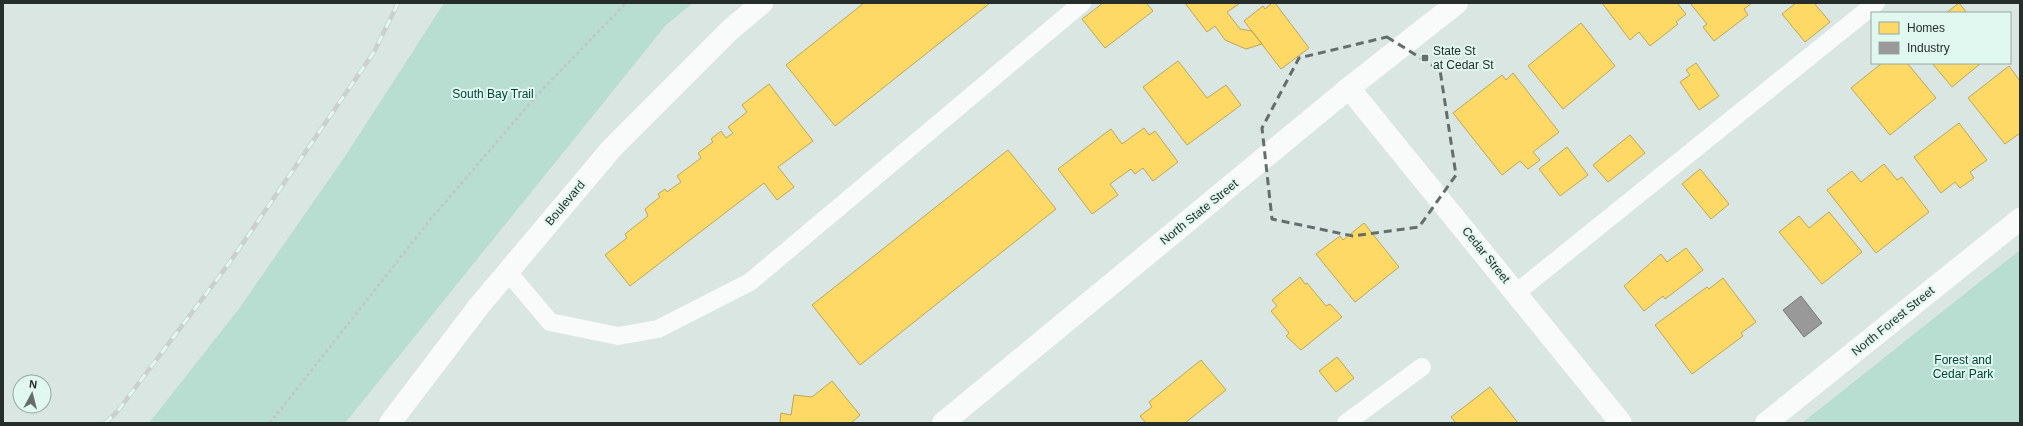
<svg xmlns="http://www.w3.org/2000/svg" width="2023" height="426" viewBox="0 0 2023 426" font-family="Helvetica,sans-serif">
<rect width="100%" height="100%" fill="#d9e6e2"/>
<path fill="#b8ddd1" d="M 444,3 L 693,3 L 666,25 L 345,423 L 149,423 L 238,310 L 346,155 Z
M 2020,250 L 2020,423 L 1802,423 Z"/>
<path fill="#ffd966" stroke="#bea655" d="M 864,3 L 990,3 L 835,126 L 786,65 Z
M 1103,3 L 1146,3 L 1153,11 L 1105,48 L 1082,19 Z
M 1185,3 L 1240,3 L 1227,12 L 1240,29 L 1252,31 L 1262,44 L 1246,49 L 1225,40 L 1215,26 L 1207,32 Z
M 1272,3 L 1275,3 L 1309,48 L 1281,69 L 1244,21 L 1263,6 L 1265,9 Z
M 1602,3 L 1677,3 L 1686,14 L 1676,22 L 1678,24 L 1650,46 L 1639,32 L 1630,40 Z
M 1690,3 L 1752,3 L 1744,9 L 1748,15 L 1714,41 L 1703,27 L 1707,24 Z
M 1796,3 L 1814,3 L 1830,22 L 1805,42 L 1782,14 Z
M 1959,3 L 1967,13 L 1946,13 Z
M 1581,23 L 1615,66 L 1563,109 L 1528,66 Z
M 1178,61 L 1207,98 L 1226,85 L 1241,105 L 1187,145 L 1143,87 Z
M 1696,63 L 1719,96 L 1699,110 L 1680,82 L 1690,75 L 1686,70 Z
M 1882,63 L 1907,63 L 1936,98 L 1890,135 L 1851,88 Z
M 1932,63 L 1981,63 L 1952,87 Z
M 2009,66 L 2020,81 L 2020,133 L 2005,144 L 1968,98 Z
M 1513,73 L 1559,132 L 1533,152 L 1540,160 L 1528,169 L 1520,161 L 1502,175 L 1453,113 L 1502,75 L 1506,80 Z
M 769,84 L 813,141 L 778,167 L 794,187 L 777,200 L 764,183 L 630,286 L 605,255 L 627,238 L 625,234 L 648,216 L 645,209 L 660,197 L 658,194 L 665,189 L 667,192 L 681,182 L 677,176 L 701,158 L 698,153 L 713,142 L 711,139 L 721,131 L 726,138 L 733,133 L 728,127 L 747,112 L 742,105 Z
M 1959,123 L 1987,160 L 1970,172 L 1974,178 L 1960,188 L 1955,182 L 1941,193 L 1914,157 Z
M 1144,128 L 1149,135 L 1155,131 L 1178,162 L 1153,181 L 1143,168 L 1135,174 L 1131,169 L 1110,184 L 1118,195 L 1092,214 L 1058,169 L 1111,129 L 1122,144 Z
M 1630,135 L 1645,153 L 1608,182 L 1593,165 Z
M 1567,147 L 1588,175 L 1560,196 L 1539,169 Z
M 1008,150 L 1056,209 L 860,365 L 812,305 Z
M 1884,164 L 1897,180 L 1902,177 L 1929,212 L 1876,253 L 1827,190 L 1852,171 L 1861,182 Z
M 1700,169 L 1729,204 L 1711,219 L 1682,184 Z
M 1829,212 L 1862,252 L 1822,284 L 1779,232 L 1799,216 L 1809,228 Z
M 1364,223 L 1399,267 L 1355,302 L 1316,254 L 1340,236 L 1343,240 Z
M 1686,248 L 1703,270 L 1665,299 L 1663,296 L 1644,311 L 1624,286 L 1661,254 L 1667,262 Z
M 1300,277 L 1305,284 L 1307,283 L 1326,306 L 1330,304 L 1342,317 L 1301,350 L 1286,336 L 1289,333 L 1271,311 L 1277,306 L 1272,300 Z
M 1723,278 L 1756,322 L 1741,333 L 1743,336 L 1692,374 L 1655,325 L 1707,287 L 1709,289 Z
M 1337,357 L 1354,378 L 1336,392 L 1319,371 Z
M 1201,360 L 1226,390 L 1185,423 L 1146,423 L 1140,416 L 1152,407 L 1149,402 Z
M 832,381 L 860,415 L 851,423 L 780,423 L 781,413 L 791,415 L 794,395 L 812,397 Z
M 1490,387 L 1518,423 L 1456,423 L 1451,417 Z"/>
<path fill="#999" stroke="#767978" d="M 1801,296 L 1822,323 L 1804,337 L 1783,310 Z"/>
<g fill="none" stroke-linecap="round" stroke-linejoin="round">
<path stroke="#c1c6c4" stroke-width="2.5" stroke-dasharray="3 3" stroke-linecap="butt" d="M 270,423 L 430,220 L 537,95 L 626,3"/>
<path stroke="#f9fbfb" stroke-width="18" d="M 508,272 L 550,322 L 618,336 L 658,329 L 750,282 L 1082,3
M 1516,293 L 1876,3
M 1346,423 L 1422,367"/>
<path stroke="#f9fbfb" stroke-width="22" d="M 1349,88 L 1621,423
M 943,423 L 1349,88 L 1457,3
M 1766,423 L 2020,219"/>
<path stroke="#f9fbfb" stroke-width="22" d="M 390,423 L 479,306 L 612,148 L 730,30 L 762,3"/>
<g stroke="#cbcfce" stroke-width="4.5">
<path id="rail" d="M 105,423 L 117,412 L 230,262 L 374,52 L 398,3"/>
</g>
<use href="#rail" stroke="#e1f8f0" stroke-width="3" stroke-dasharray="9" stroke-linecap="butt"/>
</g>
<path fill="none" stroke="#656e6c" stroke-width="3" stroke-dasharray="8 5" stroke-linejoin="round" d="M 1387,37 L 1440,70 L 1456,175 L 1419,227 L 1353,236 L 1272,219 L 1262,128 L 1299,58 Z"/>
<rect fill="#656e6c" stroke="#e1f8f0" stroke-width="1.5" x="1421" y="54" width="8" height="8" rx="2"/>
<g text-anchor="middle" stroke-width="4" stroke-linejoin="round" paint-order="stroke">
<g font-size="12" fill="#262e2c" stroke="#e1f8f0" text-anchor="start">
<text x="1433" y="55">State St<tspan x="1433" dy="14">at Cedar St</tspan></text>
</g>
<g font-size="12" fill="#024537" stroke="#e1f8f0">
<text x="493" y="98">South Bay Trail</text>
<text x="1963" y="364">Forest and<tspan x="1963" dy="14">Cedar Park</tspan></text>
</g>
<g font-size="12" fill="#262e2c" stroke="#e1f8f0">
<text transform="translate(565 203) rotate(-50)" y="4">Boulevard</text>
<text transform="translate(1199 212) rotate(-39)" y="4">North State Street</text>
<text transform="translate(1486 255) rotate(51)" y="4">Cedar Street</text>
<text transform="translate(1893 321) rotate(-39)" y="4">North Forest Street</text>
</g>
</g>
<rect width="2023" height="426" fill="none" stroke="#262e2c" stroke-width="8"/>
<rect x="1871" y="12" width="140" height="52" fill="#e1f8f0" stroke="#96a7a2"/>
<rect x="1879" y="22" width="20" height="12" fill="#ffd966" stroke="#96a7a2"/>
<text x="1907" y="32" font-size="12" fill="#262e2c">Homes</text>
<rect x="1879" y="42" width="20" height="12" fill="#999999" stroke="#96a7a2"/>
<text x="1907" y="52" font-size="12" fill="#262e2c">Industry</text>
<g transform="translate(32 394) rotate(7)"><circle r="19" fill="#e1f8f0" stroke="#96a7a2"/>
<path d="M0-3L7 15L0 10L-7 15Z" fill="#656e6c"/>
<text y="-6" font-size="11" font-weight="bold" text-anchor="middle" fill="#262e2c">N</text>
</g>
</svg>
